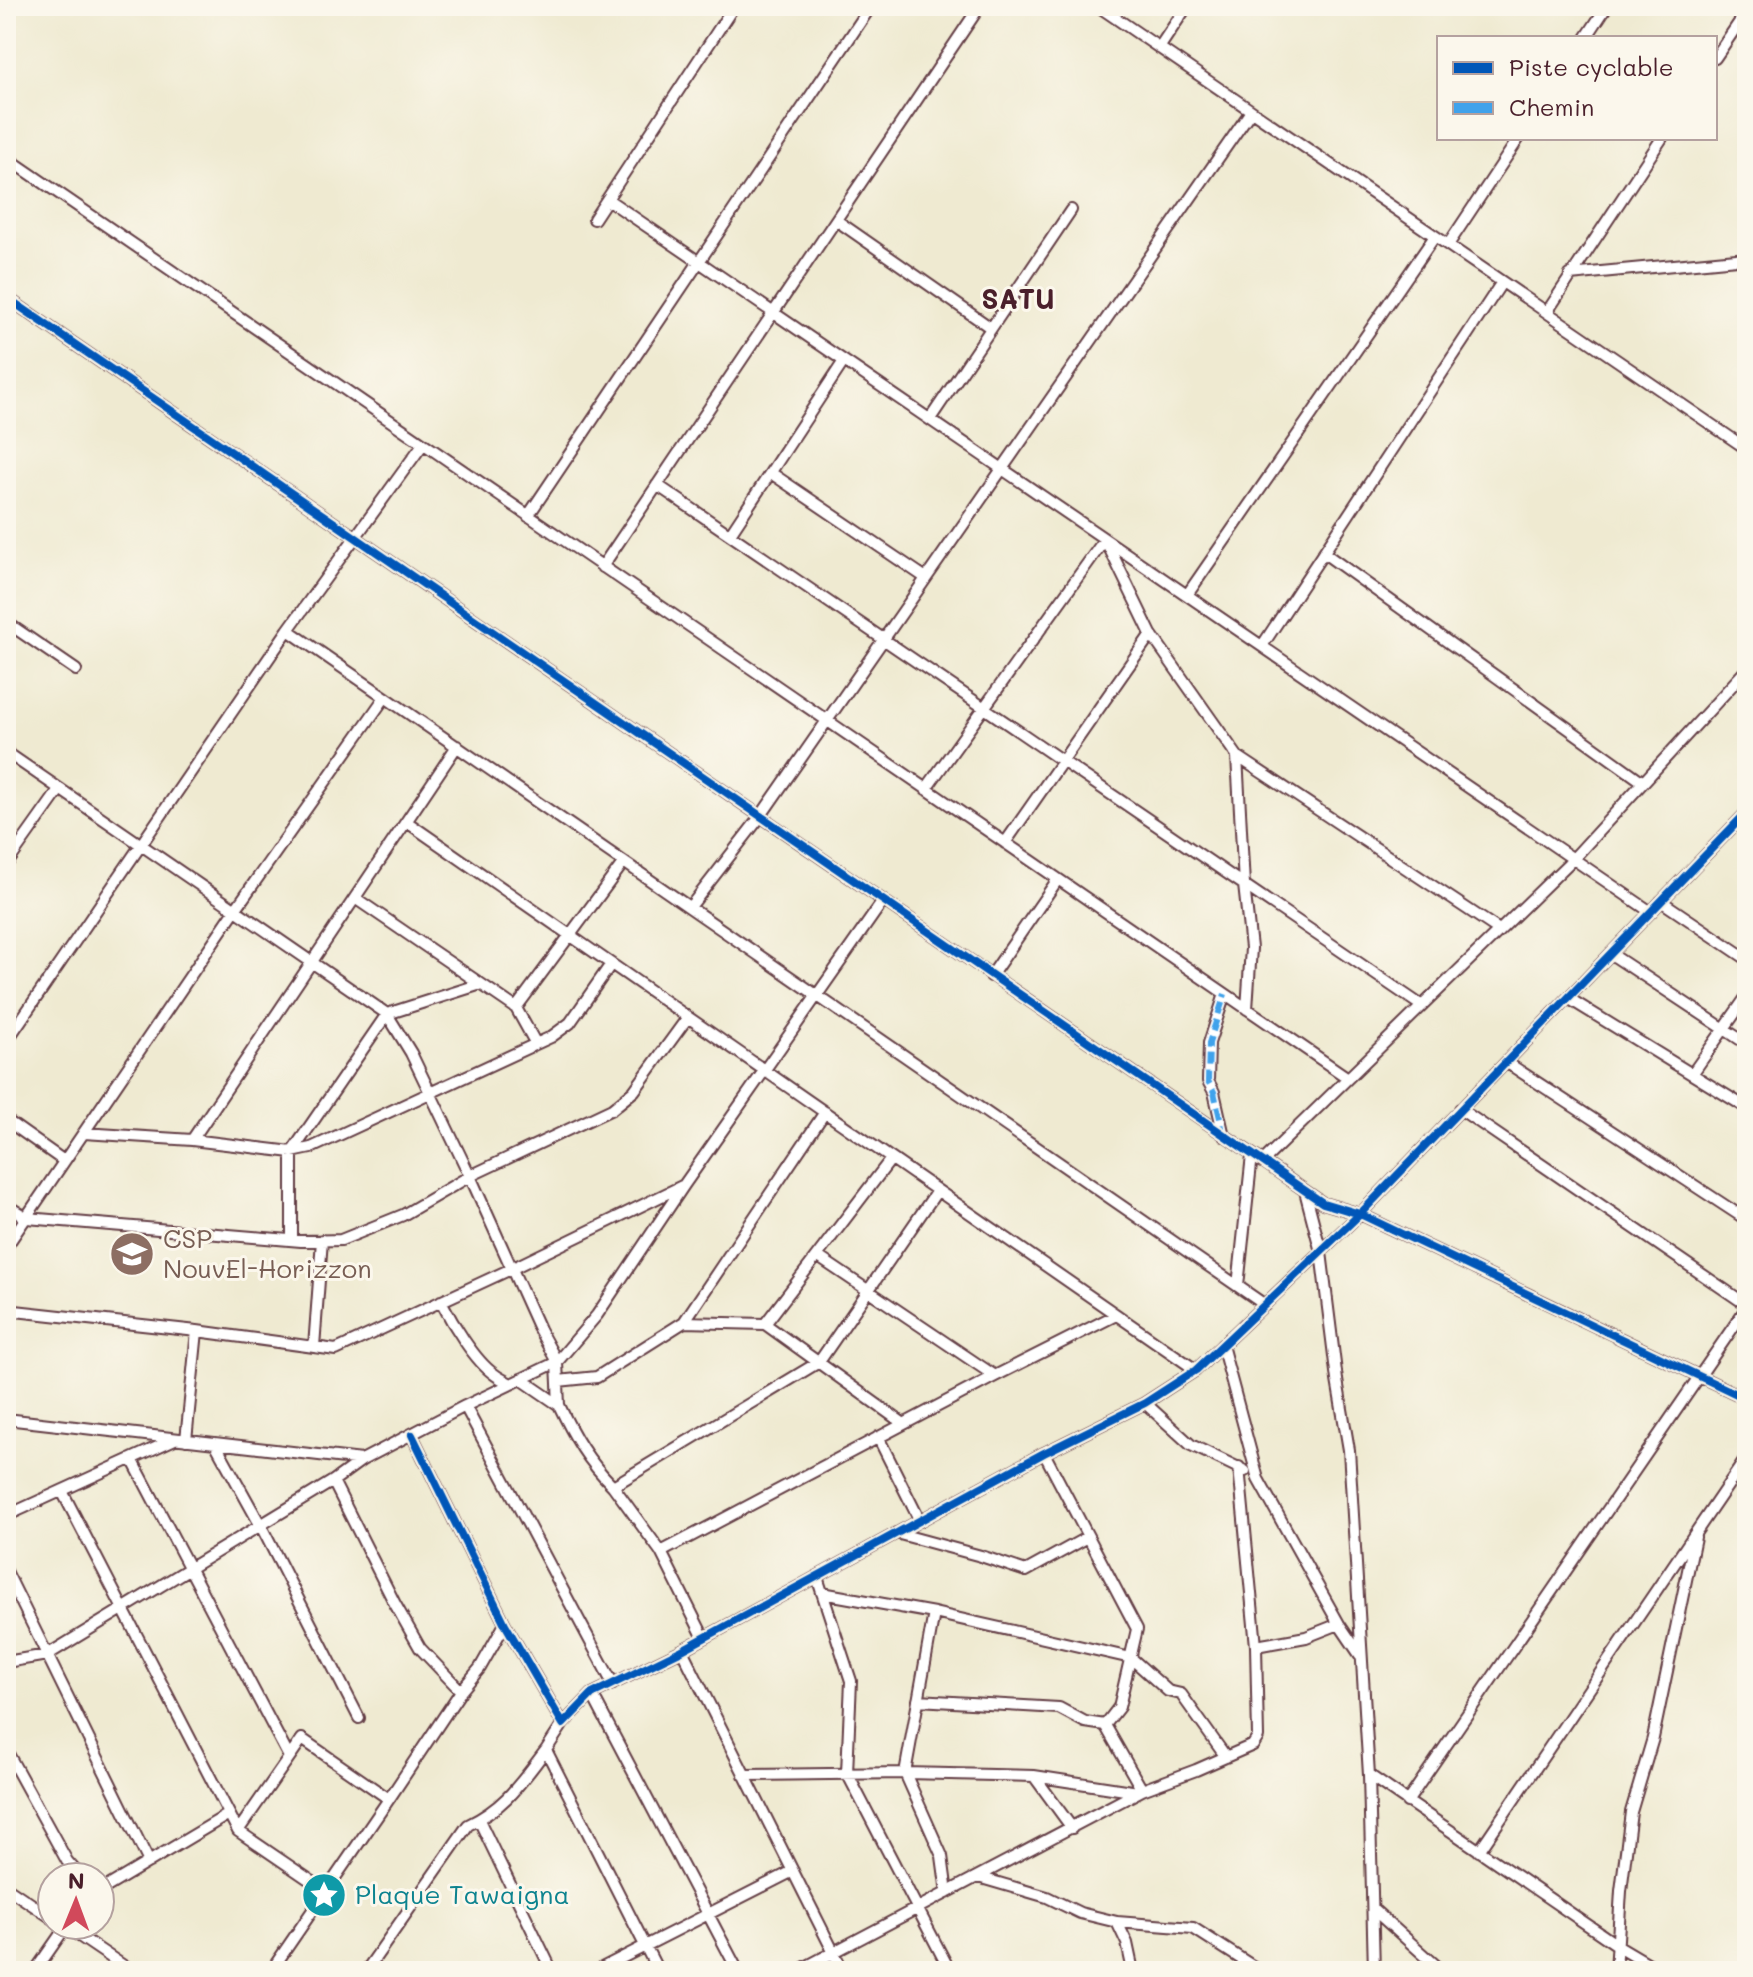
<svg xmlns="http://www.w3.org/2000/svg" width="1753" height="1977" viewBox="0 0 1753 1977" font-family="Mali,sans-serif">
<rect width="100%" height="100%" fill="#fbf7ec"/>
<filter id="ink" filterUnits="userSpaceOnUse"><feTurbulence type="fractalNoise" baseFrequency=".0125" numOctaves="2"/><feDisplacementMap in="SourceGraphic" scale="16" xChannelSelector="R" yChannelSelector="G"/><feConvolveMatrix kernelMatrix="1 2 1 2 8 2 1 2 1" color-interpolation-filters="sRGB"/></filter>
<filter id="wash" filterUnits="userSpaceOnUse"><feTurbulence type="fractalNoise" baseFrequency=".006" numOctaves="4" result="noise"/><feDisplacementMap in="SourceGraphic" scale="32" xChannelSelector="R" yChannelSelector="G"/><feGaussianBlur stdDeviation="1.8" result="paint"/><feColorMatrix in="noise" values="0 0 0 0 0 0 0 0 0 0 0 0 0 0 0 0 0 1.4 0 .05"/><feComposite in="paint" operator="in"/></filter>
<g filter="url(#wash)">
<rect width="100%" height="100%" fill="#efead1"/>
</g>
<g filter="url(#ink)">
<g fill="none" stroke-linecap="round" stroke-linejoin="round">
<g stroke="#633d44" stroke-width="14">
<path id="street" d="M 1098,6 L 1747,449
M 1586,38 L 1607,6
M 1159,48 L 1187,6
M 1715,58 L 1747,11
M 6,157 L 1348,1078
M 607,199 L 1651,912
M 594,219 L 734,6
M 836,220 L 991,328
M 1448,245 L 1519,138
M 1570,275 L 1747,258
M 6,297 L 1323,1203 L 1360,1214 L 1747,1399
M 1547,312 L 1662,138
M 930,419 L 1071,210
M 771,473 L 926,578
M 657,485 L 1422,1006
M 528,516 L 871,6
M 730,534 L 844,361
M 1324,553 L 1643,782
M 602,567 L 980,6
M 1187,595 L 1435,236
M 6,622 L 76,670
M 288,630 L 1265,1305
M 1262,646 L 1502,282
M 6,752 L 387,1014 L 411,1053 L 470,1176 L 539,1329 L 557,1362 L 559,1405 L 521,1379
M 1237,756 L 1499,930
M 926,789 L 1105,539 L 1151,634 L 1237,756 L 1244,885 L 1251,948 L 1247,1009
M 407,822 L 1196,1370
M 1005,843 L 1151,634
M 6,865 L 60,789
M 355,898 L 516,1008 L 536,1044
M 1661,901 L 1747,959
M 690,907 L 760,817 L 1251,111
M 1611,954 L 1747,1044
M 991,976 L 1058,879
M 1568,998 L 1747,1108
M 516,1008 L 624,862
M 6,1042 L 288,630 L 423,444
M 1506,1062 L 1747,1220
M 1692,1074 L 1747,996
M 1460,1109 L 1747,1305
M 6,1120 L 64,1161
M 84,1133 L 192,1140 L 292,1152 L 311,1148 L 551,1037 L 570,1023 L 611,964
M 1224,1136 L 1214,1092 L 1208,1081 L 1209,1043 L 1225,994
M 192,1140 L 457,746
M 1262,1162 L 1573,859 L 1747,669
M 1305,1191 L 1321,1252 L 1337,1380 L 1349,1450 L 1369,1775 L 1374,1971
M 6,1205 L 27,1218 L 301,1241 L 341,1240 L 403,1215 L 470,1176 L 612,1109 L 634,1091 L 688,1017
M 292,1240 L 292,1152 L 387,1014 L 481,984
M 6,1247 L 235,910 L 385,697
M 817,1256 L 995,1376
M 1238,1286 L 1252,1155
M 441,1301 C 452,1323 475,1361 494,1374 C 499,1378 505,1381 511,1384
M 6,1310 L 197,1331 L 336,1350 L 511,1269 L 682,1186
M 684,1322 L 825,1112
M 765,1324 L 891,1159
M 1222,1345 L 1258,1479 L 1339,1624 L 1360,1655
M 314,1347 L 322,1240
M 558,1381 L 597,1377 L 684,1322 L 765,1324 L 904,1424
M 1145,1403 L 1191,1445 L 1245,1471
M 559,1405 C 574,1437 588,1461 613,1486 L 819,1362 L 937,1191
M 465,1406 L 613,1684
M 6,1419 L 362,1460
M 412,1435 L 505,1624 L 563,1724 L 592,1694 L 682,1650 L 1044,1453 L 1145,1403 L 1196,1370 L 1360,1214 L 1747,812
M 878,1437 L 920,1521
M 186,1440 L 197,1331
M 215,1443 L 261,1526 L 359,1718
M 1044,1453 L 1137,1629 L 1119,1707 L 1105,1725
M 132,1459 L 289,1757
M 333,1481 L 395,1604 L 420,1648 L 461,1691
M 613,1486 L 661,1552 L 704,1638
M 62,1491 L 238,1831 L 326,1891
M 6,1516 L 175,1439
M 896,1533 L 981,1556 L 1026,1571 L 1088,1537
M 661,1552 L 995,1376 L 1116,1315
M 6,1571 L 149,1862
M 817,1577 L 851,1681 L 847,1773 L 950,1971
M 822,1593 L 934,1613 L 1131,1658 L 1168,1691 L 1181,1694 L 1226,1757
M 934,1613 L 905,1773 L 942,1856 L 947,1893
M 1256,1646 L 1306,1637 L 1339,1624
M 682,1650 L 843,1971
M 6,1662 L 47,1655 L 333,1481 L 362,1460 L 465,1406 L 557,1362 L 597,1315 L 684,1185 L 883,901
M 592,1694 L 738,1971
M 918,1700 L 1059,1708 L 1085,1722 L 1105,1725
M 563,1724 L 546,1750 L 658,1971
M 1105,1725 L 1142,1790
M 6,1750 L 67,1861 L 81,1877
M 744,1775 L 905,1773 L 1034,1776 L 1072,1828
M 1369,1775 L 1617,1945 L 1661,1971
M 1034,1776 L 1138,1792
M 1407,1802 L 1747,1307
M 479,1820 L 552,1971
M 238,1831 L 302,1739 L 389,1799
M 1479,1851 L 1747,1457
M 978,1877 L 1047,1897 L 1080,1913 L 1117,1922 L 1193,1928 L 1260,1971
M 6,1887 L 52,1918
M 100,1891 L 229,1814
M 1373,1909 L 1442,1971
M 1117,1922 L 1127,1943 L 1133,1971
M 63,1925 L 131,1971
M 35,1971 L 67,1925
M 271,1971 L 389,1799 L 461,1691 L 480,1668 L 505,1624
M 366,1971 L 468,1825 C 506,1807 521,1782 546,1750
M 596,1971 L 793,1871
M 798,1971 L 1142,1790 L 1196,1770 L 1253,1745 L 1258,1737 L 1256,1646 L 1239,1467
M 1616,1971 L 1621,1891 L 1631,1812 L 1653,1738 L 1695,1537"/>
</g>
<use href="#street" stroke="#fff" stroke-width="10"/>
<path stroke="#40a2eb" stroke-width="6" stroke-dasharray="12 6" stroke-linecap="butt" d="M 1224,1136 L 1214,1092 L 1208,1081 L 1209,1043 L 1225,994"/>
<g stroke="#fbf7ec" stroke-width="13">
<path id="cycleway" d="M 6,297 L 1323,1203 L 1360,1214 L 1747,1399
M 412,1435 L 505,1624 L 563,1724 L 592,1694 L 682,1650 L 1044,1453 L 1145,1403 L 1196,1370 L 1360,1214 L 1747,812"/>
</g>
<use href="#cycleway" stroke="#0057b8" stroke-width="8"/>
</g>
</g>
<defs>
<g id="school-disc" transform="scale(2.3)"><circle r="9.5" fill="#8d6e63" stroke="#fbf7ec"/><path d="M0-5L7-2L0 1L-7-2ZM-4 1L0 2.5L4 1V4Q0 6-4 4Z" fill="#fff"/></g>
<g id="sight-disc" transform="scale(2.3)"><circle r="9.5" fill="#0f9aa8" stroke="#fbf7ec"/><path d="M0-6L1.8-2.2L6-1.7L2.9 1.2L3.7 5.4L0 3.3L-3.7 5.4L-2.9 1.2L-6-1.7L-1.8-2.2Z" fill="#fff"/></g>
</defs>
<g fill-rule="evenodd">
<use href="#school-disc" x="132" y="1254"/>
<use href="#sight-disc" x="324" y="1895"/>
</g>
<g text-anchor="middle" stroke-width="6" stroke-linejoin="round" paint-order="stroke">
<g font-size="26" fill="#785e54" stroke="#fbf7ec" text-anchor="start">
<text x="163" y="1248">CSP<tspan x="163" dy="30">NouvEl-Horizzon</tspan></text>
</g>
<g font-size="26" fill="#0d838f" stroke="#fbf7ec" text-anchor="start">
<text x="355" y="1904">Plaque Tawaigna</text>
</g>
<g font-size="28" font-weight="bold" fill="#4a1f2b" stroke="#fbf7ec">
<text x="1018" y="309">SATU</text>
</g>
</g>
<rect width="1753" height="1977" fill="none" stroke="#fbf7ec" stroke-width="32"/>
<rect x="1437" y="36" width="280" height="104" fill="#fbf7ec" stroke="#b4a19f" stroke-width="2"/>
<rect x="1453" y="62" width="40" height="12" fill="#0057b8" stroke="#b4a19f" stroke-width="2"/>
<text x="1509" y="76" font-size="24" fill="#4a1f2b">Piste cyclable</text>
<rect x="1453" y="102" width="40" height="12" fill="#40a2eb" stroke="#b4a19f" stroke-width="2"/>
<text x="1509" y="116" font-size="24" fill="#4a1f2b">Chemin</text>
<g transform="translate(76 1901) rotate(1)"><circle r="38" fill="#fbf7ec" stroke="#b4a19f" stroke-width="2"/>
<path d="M0-6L14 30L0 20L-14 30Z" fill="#d1495b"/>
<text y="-12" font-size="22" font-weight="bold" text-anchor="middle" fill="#4a1f2b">N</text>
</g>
</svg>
